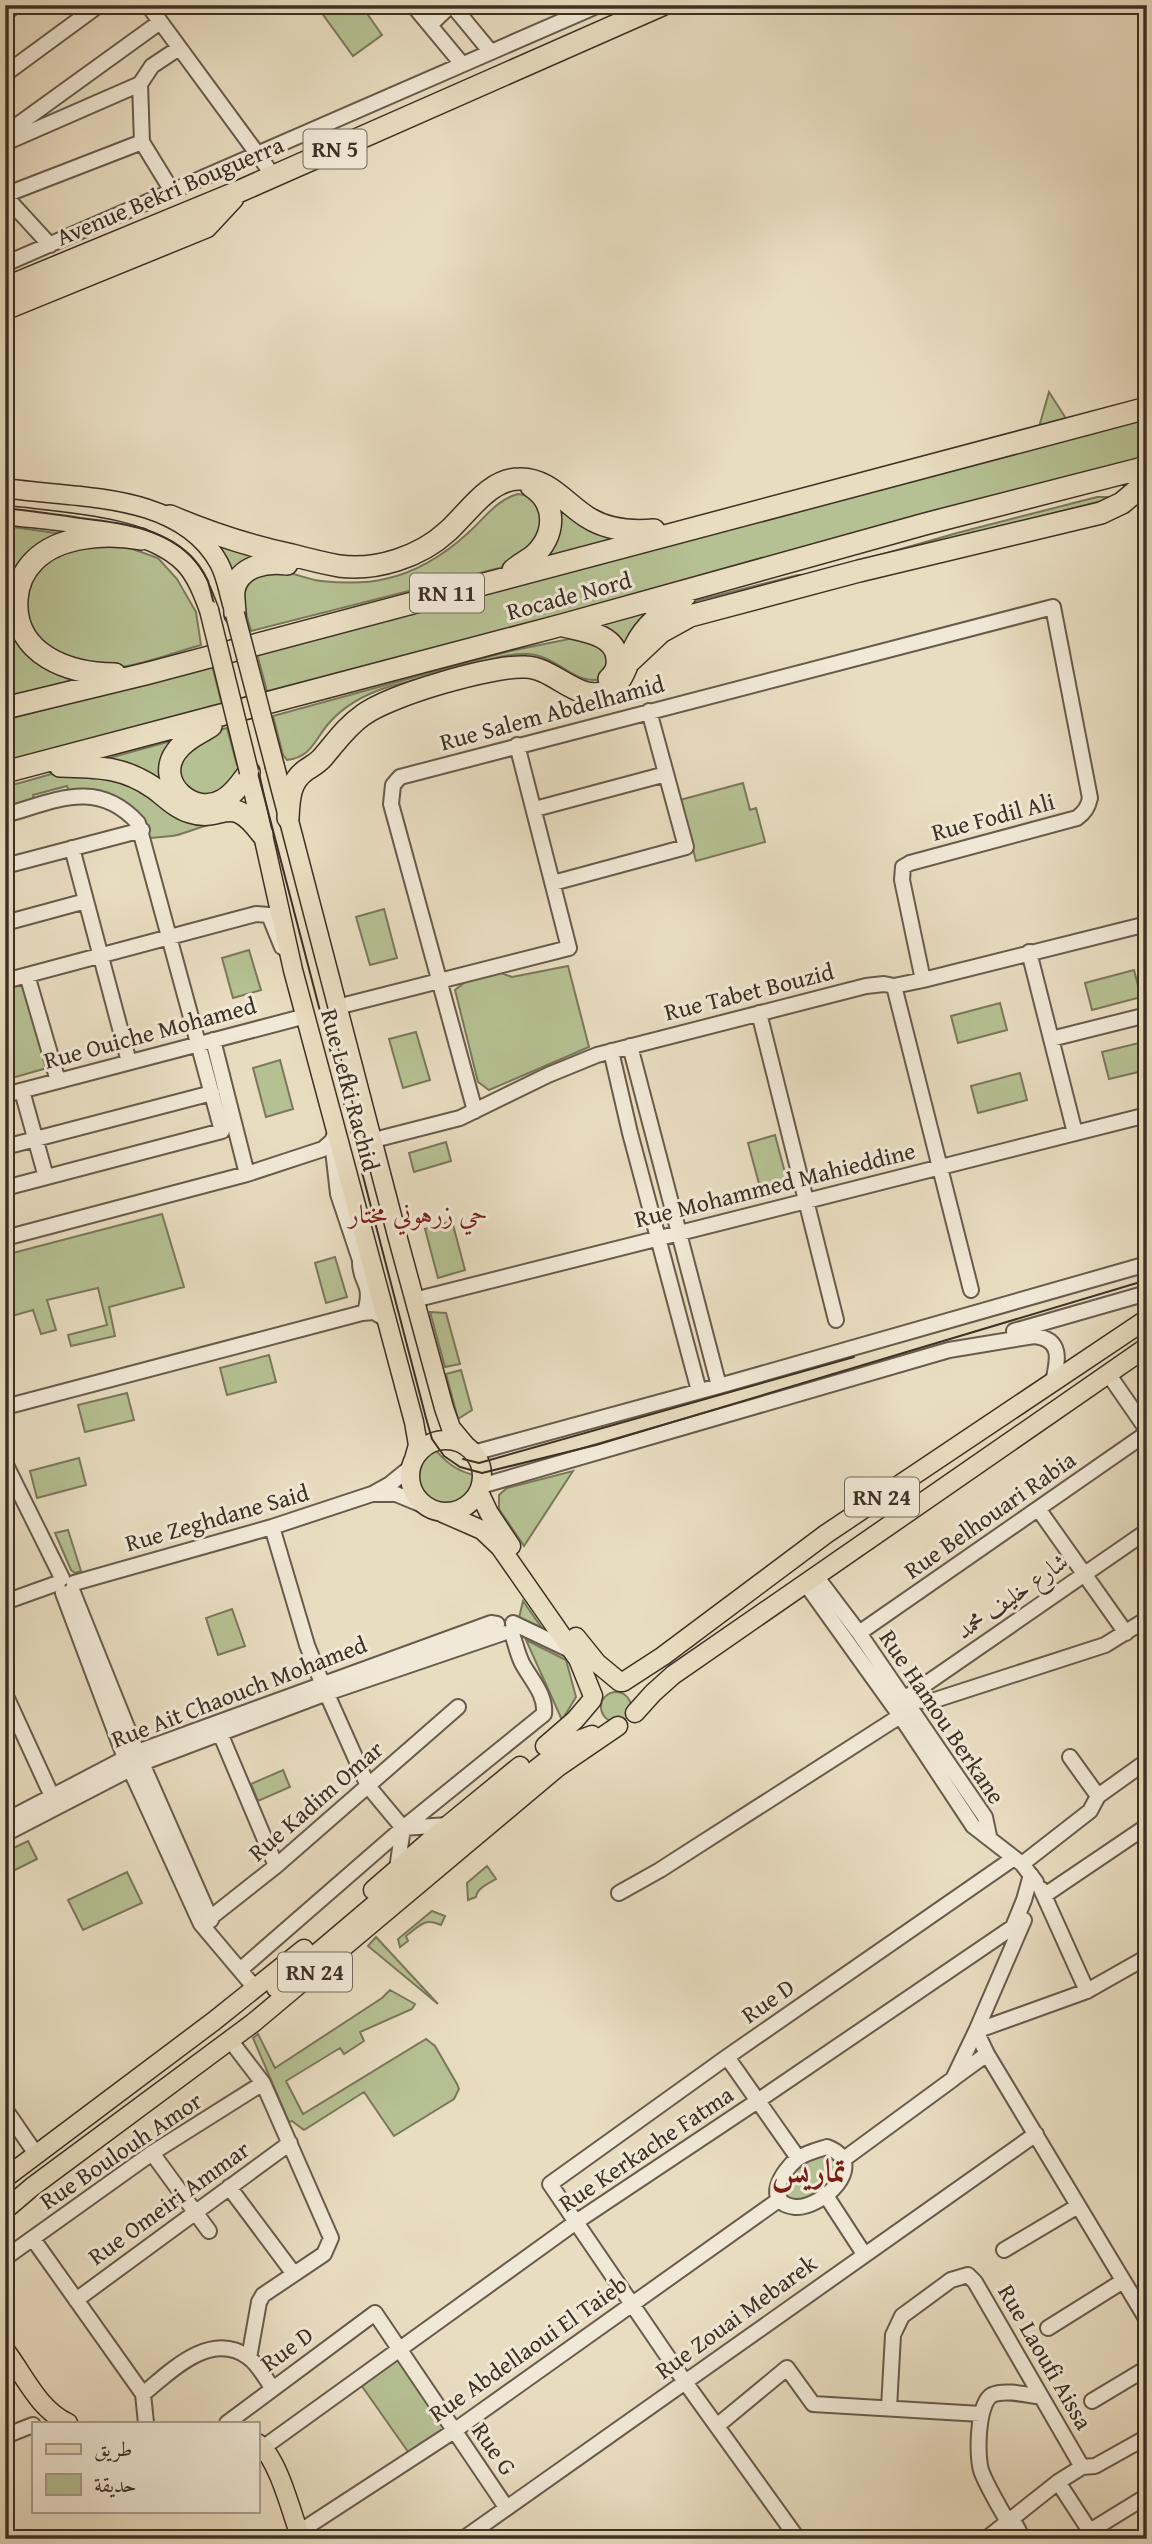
<svg xmlns="http://www.w3.org/2000/svg" width="1152" height="2544" viewBox="0 0 1152 2544" font-family="'Gentium Book Plus',Amiri,serif">
<rect width="100%" height="100%" fill="#e9ddc1"/>
<filter id="stains"><feTurbulence type="fractalNoise" baseFrequency=".00286" numOctaves="4"/><feColorMatrix values="0 0 0 0 .2 0 0 0 0 .09 0 0 0 0 .02 0 0 0 .5 -.17"/></filter>
<radialGradient id="worn" r=".72"><stop offset=".6" stop-color="#630" stop-opacity="0"/><stop offset="1" stop-color="#630" stop-opacity=".3"/></radialGradient>
<path fill="#b6c193" stroke="#7a785c" stroke-width="2" d="M 316,5 L 361,5 L 382,35 L 353,56 Z
M 1049,392 L 1067,420 L 1039,427 Z
M 1147,419 L 1147,459 L 268,695 L 257,654 Z
M 518,494 L 532,496 L 543,505 L 545,529 L 511,565 L 251,631 C 245,609 235,588 259,574 C 276,564 303,579 321,581 C 342,583 365,584 385,579 C 417,572 444,555 468,533 C 485,518 496,500 518,494 Z
M 1097,497 L 1107,497 L 1102,501 L 845,565 L 957,533 Z
M 556,505 L 630,536 L 539,559 Z
M 5,526 L 63,534 C 28,547 9,561 11,600 L 5,582 Z
M 204,535 L 271,556 L 232,583 Z
M 94,546 L 127,547 L 158,558 L 177,579 L 196,612 L 201,645 C 168,654 116,676 82,667 C 68,663 45,643 31,634 L 23,593 L 43,562 L 66,551 Z
M 798,575 L 802,575 L 804,581 L 675,611 L 695,601 Z
M 663,607 L 623,660 L 592,625 Z
M 11,625 L 83,678 L 5,698 L 5,657 Z
M 579,637 L 589,638 L 613,659 L 601,679 C 575,686 558,656 528,654 C 507,653 485,661 465,667 C 439,674 413,680 388,687 C 366,694 344,706 329,723 C 315,739 311,758 287,760 L 283,755 L 273,716 L 510,651 Z
M 212,665 L 222,705 L 5,762 L 5,720 Z
M 227,728 L 237,765 L 244,769 L 210,798 L 184,792 L 175,762 L 218,730 Z
M 182,738 L 167,784 L 98,761 Z
M 96,771 L 231,814 L 254,828 L 258,851 C 254,841 251,829 241,823 C 226,815 193,831 177,835 C 168,837 159,837 149,838 C 146,830 142,820 136,813 C 118,795 94,788 70,795 L 67,786 L 33,795 L 35,803 L 10,810 L 5,802 L 5,787 L 55,773 Z
M 743,783 L 750,810 L 756,808 L 765,842 L 696,861 L 680,800 Z
M 384,909 L 397,958 L 370,965 L 356,917 Z
M 249,950 L 261,990 L 233,998 L 222,958 Z
M 568,966 L 589,1047 L 489,1090 L 478,1082 L 455,990 L 469,979 L 498,972 L 512,977 Z
M 1134,970 L 1141,997 L 1092,1010 L 1085,983 Z
M 23,981 L 47,1068 L 5,1080 L 5,986 Z
M 1000,1003 L 1007,1030 L 958,1043 L 951,1016 Z
M 416,1032 L 430,1080 L 403,1088 L 389,1039 Z
M 1147,1041 L 1147,1070 L 1109,1079 L 1102,1052 Z
M 280,1060 L 293,1109 L 266,1117 L 253,1068 Z
M 1020,1073 L 1027,1100 L 978,1113 L 971,1086 Z
M 775,1135 L 788,1184 L 761,1191 L 748,1143 Z
M 446,1142 L 451,1161 L 414,1172 L 409,1153 Z
M 162,1214 L 184,1287 L 109,1307 L 115,1336 L 71,1346 L 68,1335 L 107,1325 L 98,1288 L 47,1300 L 56,1330 L 41,1334 L 33,1310 L 5,1318 L 5,1255 Z
M 452,1221 L 465,1270 L 438,1278 L 425,1229 Z
M 335,1257 L 347,1297 L 326,1303 L 315,1263 Z
M 430,1312 L 446,1313 L 460,1364 L 445,1367 Z
M 269,1355 L 276,1382 L 227,1395 L 220,1368 Z
M 461,1370 L 472,1410 L 458,1419 L 446,1374 Z
M 127,1393 L 134,1420 L 85,1432 L 78,1405 Z
M 434,1448 C 445,1462 458,1473 477,1475 C 474,1543 372,1486 434,1448 Z
M 79,1458 L 86,1485 L 37,1498 L 30,1471 Z
M 573,1471 L 524,1546 L 499,1509 L 499,1495 L 507,1488 Z
M 68,1530 L 81,1571 L 75,1573 L 71,1570 L 55,1533 Z
M 523,1601 L 544,1631 L 519,1618 Z
M 232,1609 L 245,1646 L 218,1655 L 206,1618 Z
M 526,1640 L 566,1660 L 576,1697 L 562,1720 Z
M601 1707a15 15 0 1 1 30 0a15 15 0 1 1-30 0Z
M 283,1770 L 290,1787 L 258,1801 L 251,1784 Z
M 28,1841 L 37,1859 L 5,1875 L 5,1852 Z
M 487,1866 L 496,1879 C 488,1884 477,1888 476,1897 L 468,1900 L 467,1883 Z
M 127,1872 L 142,1903 L 83,1930 L 68,1900 Z
M 432,1911 L 445,1916 L 441,1925 C 424,1917 420,1926 406,1936 L 408,1941 L 400,1947 L 398,1939 Z
M 376,1937 L 438,2004 L 368,1946 Z
M 390,1990 L 415,2004 L 412,2009 L 360,2032 L 364,2041 L 344,2054 L 340,2048 L 286,2081 L 303,2114 L 426,2039 L 435,2046 L 457,2084 L 459,2089 L 454,2099 L 394,2136 L 364,2092 L 304,2130 L 292,2121 L 289,2122 L 253,2038 L 258,2034 L 275,2068 L 382,1998 Z
M 825,2153 L 833,2154 L 840,2172 L 824,2190 L 804,2203 L 791,2200 L 785,2194 L 783,2180 L 814,2157 Z
M 396,2356 L 449,2432 L 411,2456 L 359,2382 Z"/>
<g fill="none" stroke-linecap="round" stroke-linejoin="round">
<g stroke="#685b4b" stroke-width="18">
<path id="minor" d="M 148,5 L 267,167
M 413,5 L 462,64
M 452,5 L 490,51
M 5,13 L 16,5
M 430,25 L 451,5
M 5,74 L 99,5
M 140,84 L 142,142 L 172,191
M 5,134 L 160,22
M 5,143 L 140,84 L 152,66 L 179,48
M 5,195 L 142,142
M 5,196 L 50,245
M 5,264 L 599,5
M 535,809 L 666,774
M 5,815 C 55,801 97,778 138,823 L 222,1131 L 5,1188
M 72,848 L 129,1062
M 5,866 L 142,830
M 553,883 L 686,847 L 649,711
M 5,923 L 86,901
M 1029,952 L 1075,1133
M 27,975 L 58,1081
M 5,981 L 256,914 L 269,915 L 282,947
M 894,986 L 971,1290
M 337,1007 L 569,948 L 517,745
M 759,1013 L 836,1320
M 1051,1039 L 1147,1015
M 213,1040 L 247,1174
M 630,1046 L 719,1386
M 611,1051 L 630,1133 L 699,1391
M 22,1091 L 46,1177
M 5,1095 L 306,1016
M 475,1111 L 391,804 L 393,785 L 400,777 L 1053,607 L 1090,798 C 1088,807 1085,812 1077,818 L 910,863 L 903,867 L 902,880 L 923,980
M 374,1140 L 460,1118 L 548,1075 L 597,1055 L 866,986 L 884,984 L 894,986 L 923,980 L 1147,924
M 332,1141 L 338,1194 L 360,1260 C 359,1284 374,1281 365,1312
M 5,1147 L 212,1093
M 5,1238 L 247,1174 L 323,1149 L 332,1141 L 336,1131
M 414,1300 L 1147,1115
M 1014,1331 L 1147,1293
M 1109,1375 L 1147,1430
M 5,1407 L 362,1313 L 374,1312 L 384,1318
M 473,1453 L 719,1386 L 1147,1264
M 5,1463 L 62,1578
M 481,1486 L 949,1350 L 1034,1336 C 1063,1339 1058,1360 1053,1382
M 373,1494 L 396,1494 L 425,1506
M 1039,1510 L 1126,1633
M 272,1527 L 307,1645 L 322,1683 L 368,1786 L 403,1828
M 816,1576 L 859,1633 L 985,1817 L 989,1836
M 74,1583 L 272,1527 L 372,1494 L 390,1484 L 411,1467
M 805,1583 L 901,1717 L 973,1826 L 1022,1864 L 1036,1882
M 72,1590 L 137,1752 L 211,1920
M 63,1593 L 125,1758 L 201,1924 L 255,1988
M 5,1602 L 58,1583
M 513,1623 L 572,1651
M 859,1633 L 1147,1433
M 5,1694 L 56,1805
M 904,1699 L 1147,1531
M 904,1700 L 932,1701 L 1105,1645 L 1147,1619
M 217,1726 L 276,1866
M 1070,1757 L 1098,1796
M 5,1821 L 137,1752 L 491,1623 L 497,1624
M 403,1828 L 448,1825
M 5,1834 L 142,1763 L 327,1693 L 503,1633
M 1022,1864 L 1090,1811 L 1098,1796 L 1147,1761
M 397,1869 L 403,1828
M 1041,1889 L 1087,1991
M 619,1893 L 660,1870 L 911,1709
M 1045,1895 L 1147,1826
M 205,1922 L 276,1866 L 458,1707
M 240,1970 L 403,1828 L 544,1714 C 546,1694 531,1680 522,1663 C 517,1653 515,1641 511,1631
M 976,2031 L 987,2054 L 1147,2320
M 976,2031 L 1087,1991 L 1147,1957
M 230,2040 L 263,2083 L 331,2238 L 324,2254 L 263,2295 L 259,2302 L 249,2358
M 727,2057 L 798,2158
M 954,2078 L 987,2054
M 5,2109 L 36,2154
M 827,2147 C 871,2164 821,2209 795,2207 C 762,2203 782,2171 797,2159 C 805,2153 817,2150 827,2147 Z
M 152,2153 L 209,2231
M 844,2159 L 953,2079 L 976,2031 L 1024,1920
M 229,2187 L 294,2274
M 825,2194 L 864,2254
M 33,2239 L 143,2394 L 146,2423
M 1004,2250 L 1078,2206
M 5,2258 L 152,2153 L 263,2083
M 76,2300 L 290,2143
M 1048,2328 L 1123,2281
M 143,2394 C 170,2372 210,2330 248,2357 C 258,2364 265,2378 272,2387
M 1092,2401 L 1147,2368
M 889,2408 L 893,2335 L 902,2316 L 951,2280 L 968,2275 L 975,2282 L 1082,2467
M 227,2423 L 375,2313 L 506,2507
M 718,2425 L 787,2368 L 813,2404 L 981,2414
M 5,2436 L 33,2425
M 264,2447 L 576,2222 L 759,2100 L 1013,1927 L 1024,1900 L 1031,1875
M 1058,2482 L 1095,2539
M 1012,2518 L 1023,2539
M 1008,2522 C 999,2506 989,2490 982,2473 C 976,2459 977,2403 992,2395 C 1005,2389 1028,2395 1041,2397
M 1090,2531 L 1147,2496
M 299,2532 L 454,2431 L 780,2199
M 463,2539 L 1036,2134
M 798,2539 L 685,2382 L 550,2184 L 727,2057 L 1014,1858
M 986,2539 L 1058,2482 L 1082,2467 L 1095,2466 L 1147,2437"/>
</g>
<g stroke="#3d3024" stroke-width="21">
<path id="major" d="M 5,488 C 76,499 179,491 219,563 C 226,576 228,590 232,604
M 5,515 C 57,522 145,524 184,563 C 196,575 203,594 209,610
M 275,767 L 398,1239 L 444,1408 L 451,1428 L 467,1447
M 249,772 L 293,970 L 414,1422 L 418,1445 L 414,1459
M410 1476a36 36 0 1 1 72 0a36 36 0 1 1-72 0Z
M 479,1492 L 489,1513 L 511,1546
M 443,1513 L 482,1530 L 500,1547 L 578,1659 L 593,1696
M 576,1637 L 597,1663 L 620,1682
M 623,1682 L 663,1656 L 826,1534 L 1147,1319
M 635,1713 L 653,1693 L 673,1675 L 1147,1347
M 545,1746 L 575,1720 L 592,1700
M 373,1890 L 448,1825 L 520,1766
M 276,1988 L 512,1788 L 568,1744 L 592,1735
M 5,2178 L 214,2021 L 304,1949
M 5,2210 L 32,2187 L 253,2023 L 558,1767 L 618,1726
M 5,2350 C 25,2376 38,2409 68,2423
M 257,2443 C 278,2456 292,2515 301,2539"/>
</g>
<g stroke="#3d3024" stroke-width="24">
<path id="highway" d="M 5,288 L 240,191 L 662,5
M 5,309 L 206,227 L 233,198
M 170,516 C 210,533 249,546 292,555 C 307,559 323,563 339,566 C 376,571 420,557 448,531 C 468,513 489,479 519,479 C 548,478 565,503 587,517 C 607,530 631,532 654,530
M 513,570 C 519,565 526,561 532,557 C 556,537 558,503 531,486
M 235,614 C 235,606 233,598 234,590 C 239,566 267,561 287,564
M 564,626 C 583,631 616,634 617,659 C 618,668 615,673 609,679
M 628,663 L 661,632 L 690,616 L 859,571 L 1101,513 L 1122,503 L 1147,482
M 115,674 C 70,674 13,655 17,599 C 18,585 24,571 34,561 C 59,535 108,533 141,539
M 5,708 L 149,673 L 1147,408
M 211,726 C 199,734 185,739 176,752 C 154,782 194,818 223,800 C 234,794 242,782 249,772
M 60,766 C 97,767 122,766 154,788 C 165,796 176,808 190,812 C 224,823 229,790 262,834
M 5,772 L 562,625 L 925,524 L 1147,467
M 288,818 C 289,800 289,782 306,770 C 312,766 318,763 323,757 C 336,742 346,727 363,715 C 390,695 493,665 526,667 C 554,668 577,702 605,692 C 625,684 627,661 636,644 C 647,622 667,610 685,596"/>
</g>
<use href="#minor" stroke="#f1e9d7" stroke-width="14"/>
<use href="#major" stroke="#e9ddc1" stroke-width="18"/>
<use href="#highway" stroke="#e9ddc1" stroke-width="21"/>
<path stroke="#3d3024" stroke-width="2" d="M 5,508 C 30,511 55,514 80,518 C 130,524 185,531 208,581 L 426,1418 L 432,1439 L 444,1456 L 460,1467 L 482,1473 L 596,1445 L 1147,1280
M 463,1459 L 479,1463 L 854,1357"/>
<g stroke="#3d3024" stroke-width="21" stroke-linecap="butt">
<path id="major-bridge" d="M 209,610 L 249,772
M 235,614 L 275,767"/>
</g>
<use href="#major-bridge" stroke="#e9ddc1" stroke-width="18"/>
</g>
<g text-anchor="middle" stroke-width="6" stroke-linejoin="round" paint-order="stroke">
<g fill="#f1e9d7" stroke="#73685a" stroke-width="2">
<rect x="303.5" y="129.5" width="63" height="39" rx="5"/>
<rect x="410" y="573.5" width="74" height="39" rx="5"/>
<rect x="845" y="1477.5" width="74" height="39" rx="5"/>
<rect x="278" y="1952.5" width="74" height="39" rx="5"/>
</g>
<g font-size="23" font-weight="bold" fill="#3d3024">
<text x="335" y="157">RN 5</text>
<text x="447" y="601">RN 11</text>
<text x="882" y="1505">RN 24</text>
<text x="315" y="1980">RN 24</text>
</g>
<g font-size="24" fill="#3d3024" stroke="#f1e9d7">
<text transform="translate(170 191) rotate(-23)" y="8">Avenue Bekri Bouguerra</text>
<text transform="translate(569 596) rotate(-15)" y="8">Rocade Nord</text>
<text transform="translate(552 713) rotate(-15)" y="8">Rue Salem Abdelhamid</text>
<text transform="translate(993 817) rotate(-15)" y="8">Rue Fodil Ali</text>
<text transform="translate(749 992) rotate(-14)" y="8">Rue Tabet Bouzid</text>
<text transform="translate(150 1033) rotate(-15)" y="8">Rue Ouiche Mohamed</text>
<text transform="translate(350 1090) rotate(75)" y="8">Rue Lefki Rachid</text>
<text transform="translate(775 1185) rotate(-14)" y="8">Rue Mohammed Mahieddine</text>
<text transform="translate(990 1515) rotate(-35)" y="8">Rue Belhouari Rabia</text>
<text transform="translate(217 1518) rotate(-16)" y="8">Rue Zeghdane Said</text>
<text transform="translate(1012 1596) rotate(-35)" y="8">شارع خليف محمد</text>
<text transform="translate(239 1692) rotate(-21)" y="8">Rue Ait Chaouch Mohamed</text>
<text transform="translate(942 1717) rotate(56)" y="8">Rue Hamou Berkane</text>
<text transform="translate(316 1801) rotate(-41)" y="8">Rue Kadim Omar</text>
<text transform="translate(768 2001) rotate(-35)" y="8">Rue D</text>
<text transform="translate(646 2149) rotate(-34)" y="8">Rue Kerkache Fatma</text>
<text transform="translate(121 2151) rotate(-34)" y="8">Rue Boulouh Amor</text>
<text transform="translate(169 2203) rotate(-36)" y="8">Rue Omeiri Ammar</text>
<text transform="translate(736 2317) rotate(-36)" y="8">Rue Zouai Mebarek</text>
<text transform="translate(287 2349) rotate(-36)" y="8">Rue D</text>
<text transform="translate(528 2349) rotate(-35)" y="8">Rue Abdellaoui El Taieb</text>
<text transform="translate(1045 2357) rotate(60)" y="8">Rue Laoufi Aissa</text>
<text transform="translate(494 2449) rotate(55)" y="8">Rue G</text>
</g>
<g font-size="26" fill="#7a1f14" stroke="#f1e9d7">
<text x="418" y="1223">حي زرهوني مختار</text>
</g>
<g font-size="32" font-weight="bold" fill="#7a1f14" stroke="#f1e9d7">
<text x="809" y="2182">تماريس</text>
</g>
</g>
<rect width="1152" height="2544" fill="none" stroke="#e9ddc1" stroke-width="28"/>
<rect x="7" y="7" width="1138" height="2530" fill="none" stroke="#3d3024" stroke-width="3.5"/>
<rect x="14" y="14" width="1124" height="2516" fill="none" stroke="#3d3024" stroke-width="2"/>
<rect x="32" y="2422" width="228" height="91" fill="#f1e9d7" stroke="#a99f8f" stroke-width="2"/>
<rect x="46" y="2444" width="35" height="10" fill="#e9ddc1" stroke="#a99f8f" stroke-width="2"/>
<text x="94" y="2456" font-size="21" fill="#3d3024">طريق</text>
<rect x="46" y="2474" width="35" height="21" fill="#b6c193" stroke="#a99f8f" stroke-width="2"/>
<text x="94" y="2492" font-size="21" fill="#3d3024">حديقة</text>
<rect width="100%" height="100%" filter="url(#stains)"/>
<rect width="100%" height="100%" fill="url(#worn)"/>
</svg>
